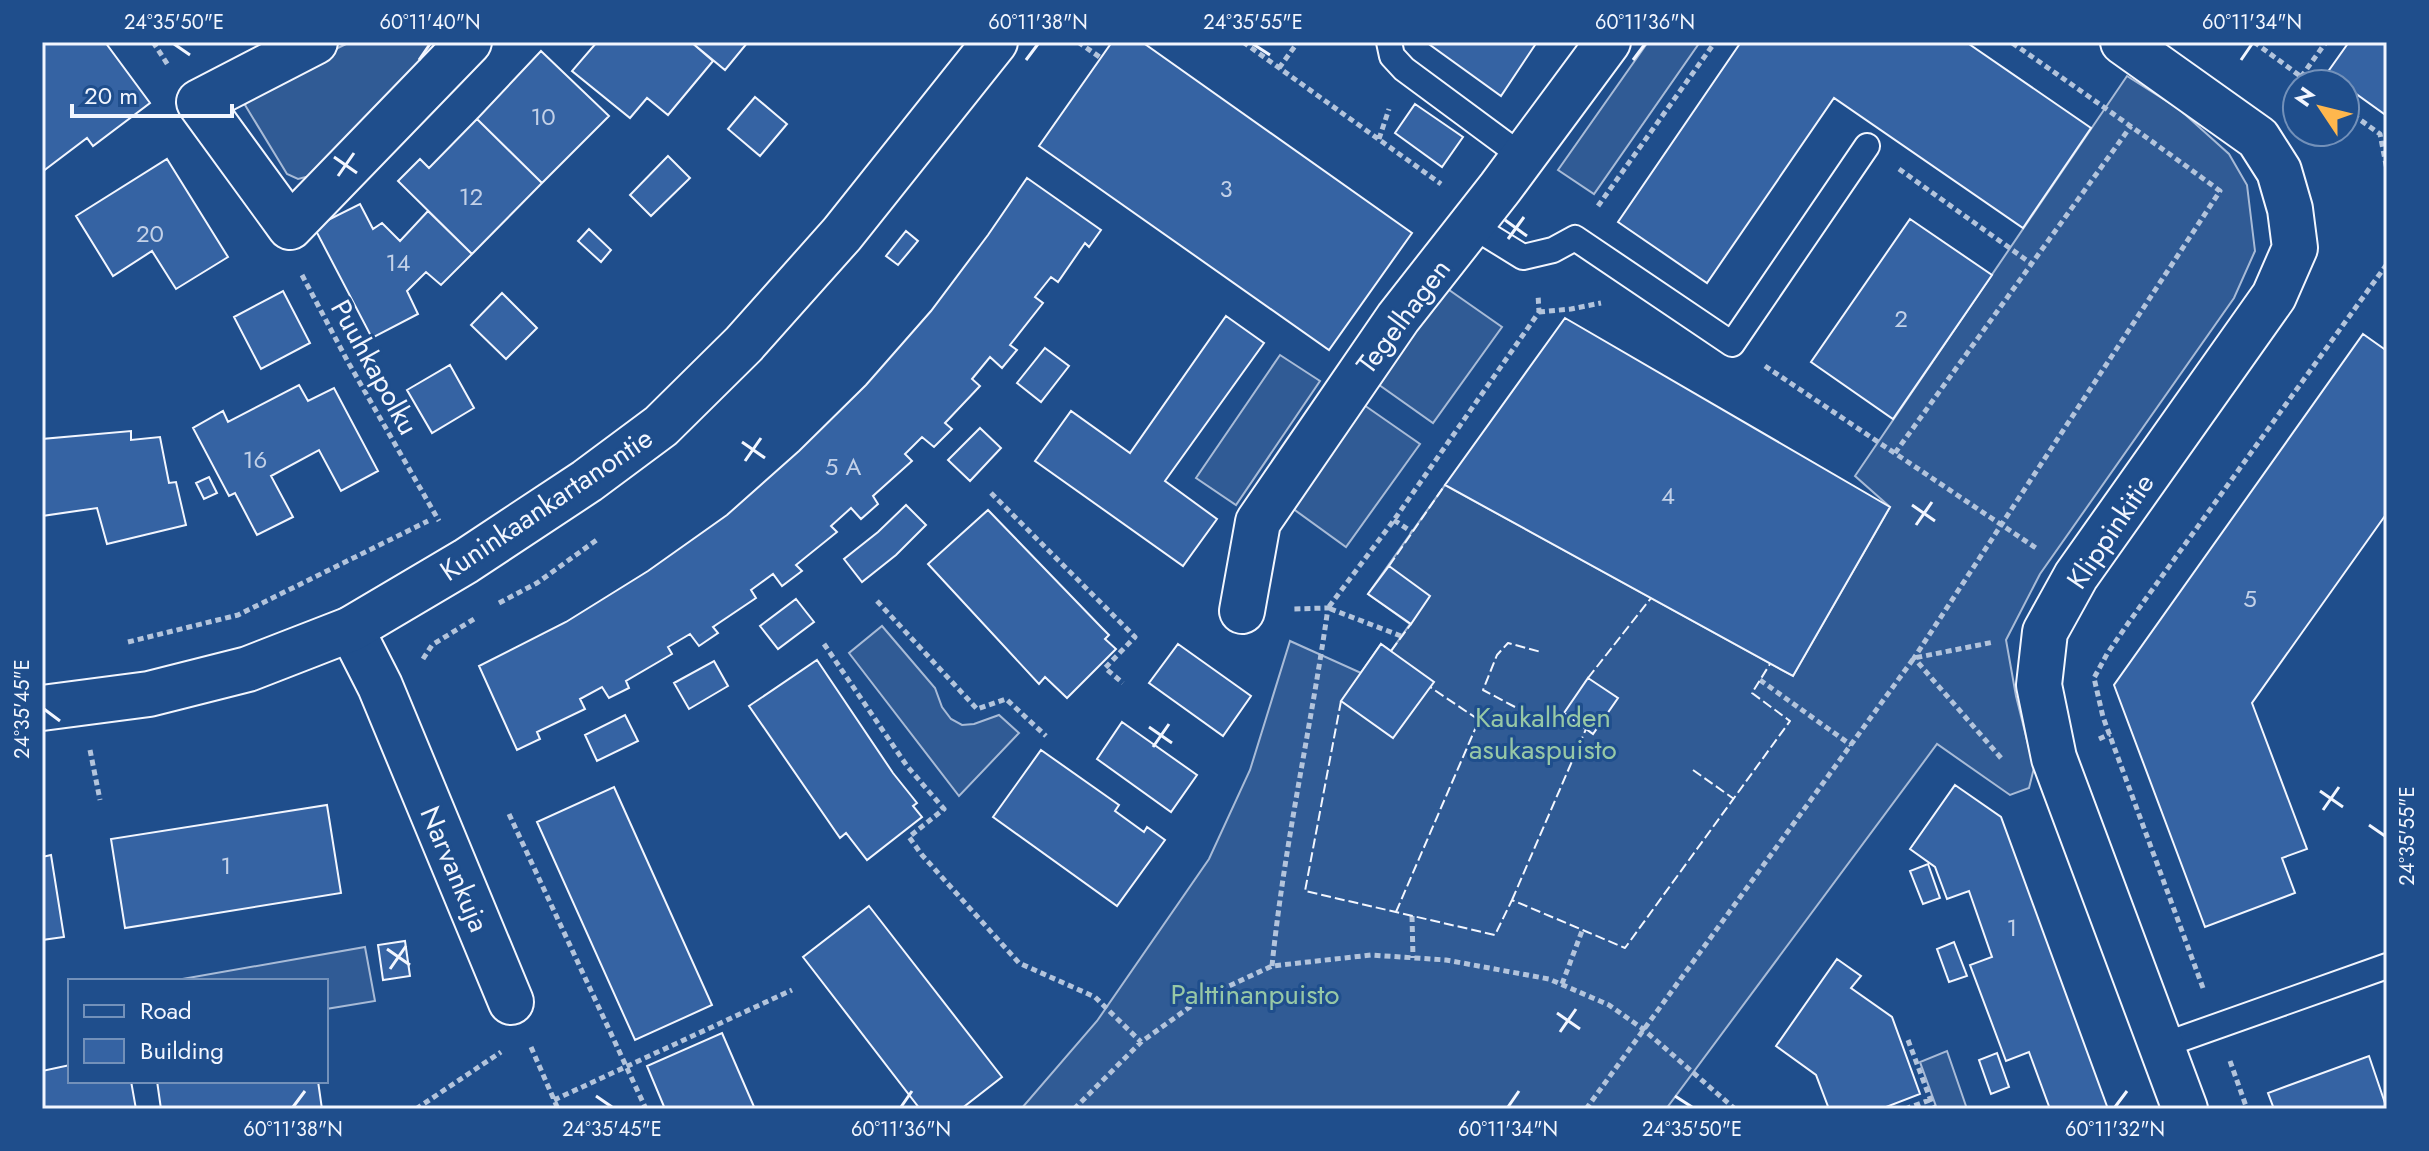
<svg xmlns="http://www.w3.org/2000/svg" width="2429" height="1151" viewBox="0 0 2429 1151" font-family="Jost,sans-serif">
<rect width="100%" height="100%" fill="#1f4e8c"/>
<path fill="#305b95" stroke="#a8bbd7" stroke-width="2" d="M 350,42 L 441,42 L 310,176 L 298,179 L 287,174 L 245,105 L 253,90 Z
M 1648,42 L 1700,42 L 1594,194 L 1558,170 Z
M 2127,76 L 2179,109 L 2229,154 L 2247,185 L 2255,251 L 2234,298 L 2040,574 L 2006,640 L 2016,696 L 2034,768 L 2029,788 L 2010,795 L 1937,744 L 1666,1109 L 1021,1109 L 1097,1021 L 1209,859 L 1250,770 L 1290,641 L 1361,673 L 1381,644 L 1391,651 L 1410,624 L 1368,594 L 1445,485 L 1793,676 L 1890,507 L 1855,476 Z
M 1442,285 L 1502,327 L 1433,423 L 1375,382 Z
M 1280,355 L 1320,381 L 1236,505 L 1196,478 Z
M 1364,405 L 1420,444 L 1346,547 L 1292,508 Z
M 882,626 L 935,688 L 942,707 L 951,719 L 962,725 L 974,724 L 999,715 L 1019,733 L 959,796 L 849,653 Z
M 365,947 L 375,1001 L 326,1009 L 326,981 L 171,981 Z
M 1947,1051 L 1967,1109 L 1937,1109 L 1920,1062 Z"/>
<path fill="#3563a3" stroke="#f2f6ff" stroke-width="2" d="M 42,42 L 105,42 L 150,103 L 93,146 L 87,138 L 42,172 Z
M 597,42 L 691,42 L 713,61 L 668,115 L 647,98 L 630,118 L 572,71 Z
M 691,42 L 748,42 L 725,70 Z
M 1112,42 L 1142,42 L 1412,233 L 1329,350 L 1039,146 Z
M 1426,42 L 1537,42 L 1501,96 Z
M 1741,42 L 1966,42 L 2091,128 L 2023,228 L 1834,98 L 1707,283 L 1618,222 Z
M 2349,42 L 2387,42 L 2387,116 L 2327,73 Z
M 541,51 L 609,116 L 542,183 L 477,119 Z
M 755,97 L 787,124 L 760,156 L 728,129 Z
M 1415,104 L 1463,137 L 1442,167 L 1395,133 Z
M 477,119 L 542,183 L 472,254 L 398,181 L 420,159 L 429,168 Z
M 668,156 L 690,178 L 651,216 L 630,195 Z
M 167,159 L 228,257 L 176,289 L 152,251 L 113,276 L 76,216 Z
M 1027,178 L 1101,230 L 1089,247 L 1085,243 L 1058,282 L 1051,277 L 1035,297 L 1043,303 L 1010,345 L 1017,350 L 1002,368 L 990,357 L 972,379 L 980,386 L 945,423 L 952,429 L 934,447 L 922,437 L 905,454 L 912,461 L 873,496 L 878,504 L 861,519 L 851,508 L 831,526 L 837,532 L 796,565 L 802,571 L 782,586 L 773,574 L 751,590 L 756,598 L 713,627 L 718,633 L 699,646 L 690,634 L 668,647 L 672,654 L 626,681 L 629,688 L 609,698 L 602,687 L 580,699 L 585,709 L 537,732 L 540,739 L 517,750 L 479,666 L 566,622 L 648,571 L 727,515 L 799,451 L 866,385 L 931,311 L 988,235 Z
M 360,204 L 373,229 L 382,223 L 400,241 L 428,211 L 472,254 L 441,285 L 426,272 L 407,291 L 418,314 L 372,338 L 314,227 Z
M 1910,219 L 1992,275 L 1893,419 L 1811,362 Z
M 589,229 L 611,250 L 601,262 L 578,241 Z
M 906,231 L 918,241 L 898,265 L 886,256 Z
M 283,291 L 310,343 L 261,369 L 234,317 Z
M 502,293 L 537,328 L 506,359 L 471,325 Z
M 1226,316 L 1264,343 L 1165,481 L 1217,519 L 1183,566 L 1035,461 L 1071,411 L 1130,453 Z
M 1565,318 L 1890,507 L 1793,676 L 1445,485 Z
M 2363,334 L 2387,351 L 2387,513 L 2252,703 L 2307,849 L 2282,858 L 2295,893 L 2205,927 L 2114,685 Z
M 1045,348 L 1069,366 L 1041,402 L 1017,383 Z
M 450,365 L 474,408 L 432,433 L 407,390 Z
M 299,385 L 308,401 L 334,388 L 378,471 L 341,491 L 319,450 L 271,476 L 293,517 L 257,535 L 235,493 L 229,496 L 193,428 L 223,411 L 228,422 Z
M 980,428 L 1001,448 L 970,481 L 948,460 Z
M 131,431 L 131,440 L 160,437 L 169,483 L 176,482 L 186,525 L 107,544 L 97,508 L 42,516 L 42,439 Z
M 209,477 L 217,493 L 204,499 L 196,483 Z
M 906,505 L 926,525 L 896,555 L 862,582 L 844,559 L 878,532 Z
M 988,510 L 1102,628 L 1109,635 L 1105,639 L 1116,649 L 1067,698 L 1045,677 L 1039,684 L 928,564 Z
M 1389,566 L 1430,596 L 1411,624 L 1368,594 Z
M 796,599 L 814,622 L 778,649 L 760,626 Z
M 1178,644 L 1251,696 L 1223,736 L 1149,683 Z
M 1381,644 L 1434,682 L 1393,738 L 1341,701 Z
M 817,660 L 893,773 L 917,803 L 913,806 L 922,817 L 867,860 L 846,833 L 840,838 L 749,706 Z
M 714,661 L 728,686 L 689,709 L 674,683 Z
M 1588,678 L 1618,698 L 1593,734 L 1564,713 Z
M 625,715 L 638,741 L 597,761 L 585,735 Z
M 1122,722 L 1197,775 L 1171,812 L 1097,759 Z
M 1041,750 L 1119,805 L 1115,811 L 1144,832 L 1147,827 L 1165,840 L 1117,906 L 993,817 Z
M 1955,785 L 2001,817 L 2108,1109 L 2050,1109 L 2029,1052 L 2006,1061 L 1970,965 L 1992,957 L 1969,891 L 1947,899 L 1935,867 L 1910,849 Z
M 614,787 L 712,1005 L 635,1040 L 537,822 Z
M 327,805 L 341,893 L 125,928 L 111,839 Z
M 51,855 L 64,937 L 42,940 L 42,857 Z
M 1928,864 L 1940,898 L 1923,904 L 1910,871 Z
M 869,906 L 1002,1077 L 961,1109 L 920,1109 L 803,957 Z
M 405,941 L 410,976 L 383,980 L 378,945 Z
M 1954,942 L 1967,976 L 1949,982 L 1937,949 Z
M 1837,959 L 1861,976 L 1851,988 L 1892,1017 L 1920,1094 L 1881,1109 L 1829,1109 L 1816,1075 L 1776,1046 Z
M 722,1033 L 755,1109 L 665,1109 L 647,1066 Z
M 1997,1053 L 2009,1087 L 1991,1094 L 1979,1060 Z
M 2369,1056 L 2387,1109 L 2274,1109 L 2268,1093 Z
M 70,1065 L 70,1081 L 131,1081 L 136,1109 L 42,1109 L 42,1071 Z
M 157,1081 L 318,1081 L 322,1109 L 161,1109 Z"/>
<g fill="none" stroke-linecap="round" stroke-linejoin="round">
<g stroke="#f2f6ff" stroke-width="28">
<path id="lane" d="M 1389,42 L 1392,56 L 1404,69 L 1523,157
M 1471,225 L 1523,257 L 1553,250 L 1575,238 L 1732,344 L 1867,146
M 2161,1046 L 2387,966"/>
</g>
<g stroke="#f2f6ff" stroke-width="48">
<path id="street" d="M 315,42 L 199,102 L 290,227 L 469,42
M 2123,42 L 2258,138 L 2279,171 L 2290,209 L 2295,248 L 2274,296 L 2076,576 L 2045,632 L 2039,685 L 2054,758 L 2185,1109
M 1242,611 L 1258,522 L 1398,318 L 1500,188 L 1608,42
M 351,629 L 380,686 L 511,1002"/>
</g>
<g stroke="#f2f6ff" stroke-width="48">
<path id="secondary" d="M 42,708 L 149,694 L 248,669 L 351,629 L 466,561 L 587,481 L 661,426 L 744,344 L 842,234 L 995,42"/>
</g>
<path stroke="#b3c4dc" stroke-width="5" stroke-dasharray="6 4" stroke-linecap="butt" d="M 153,42 L 168,65
M 1078,42 L 1101,58
M 1243,42 L 1441,184
M 2254,42 L 2311,84
M 1279,68 L 1298,42
M 2301,77 L 2326,42
M 2345,109 L 2380,134 L 2387,170
M 1379,139 L 1389,109
M 1899,169 L 2032,264
M 1598,206 L 1715,42
M 302,275 L 348,362 L 439,521
M 1539,312 L 1571,309 L 1601,303
M 1765,366 L 2036,548
M 1895,453 L 2131,126
M 991,493 L 1135,637 L 1105,668 L 1123,683
M 1394,520 L 1412,532
M 877,601 L 977,709 L 1006,699 L 1046,736
M 499,603 L 537,583 L 598,539
M 1401,636 L 1328,608 L 1394,520 L 1539,312 L 1538,294
M 128,642 L 238,615 L 428,521
M 824,644 L 907,766 L 944,809 L 909,837 L 922,855 L 1019,963 L 1095,997 L 1141,1042
M 423,659 L 432,645 L 474,619
M 1760,680 L 1851,745
M 2099,739 L 2110,734
M 90,750 L 100,800
M 2001,758 L 1914,658 L 2220,191 C 2151,140 2081,91 2011,42
M 509,814 L 646,1109
M 1412,916 L 1413,958
M 1272,966 C 1284,846 1311,728 1328,608 L 1291,609
M 1562,984 L 1582,931
M 2203,988 L 2103,717 L 2094,678 L 2107,654 L 2129,622 L 2387,264
M 1908,1040 L 1934,1109
M 531,1047 L 558,1109
M 2230,1061 L 2247,1109
M 554,1100 L 792,990
M 416,1109 L 501,1052
M 1074,1109 L 1141,1042 L 1201,999 L 1272,966 L 1371,955 L 1446,960 L 1549,979 L 1609,1005 L 1643,1029 L 1735,1109
M 1586,1109 L 1914,658 L 1994,642
M 1905,1109 L 1930,1100"/>
<use href="#lane" stroke="#1f4e8c" stroke-width="24"/>
<use href="#street" stroke="#1f4e8c" stroke-width="44"/>
<use href="#secondary" stroke="#1f4e8c" stroke-width="44"/>
<path stroke="#f2f6ff" stroke-width="2" stroke-dasharray="10 4" stroke-linecap="butt" d="M 1389,566 L 1445,485
M 1391,651 L 1411,624
M 1588,678 L 1651,598
M 1341,701 L 1305,891 L 1495,935 L 1512,900 L 1625,948 L 1790,721 L 1752,693 L 1770,664
M 1515,707 L 1483,690 L 1497,655 L 1508,643 L 1541,652
M 1693,770 L 1734,799
M 1512,900 L 1586,729
M 1396,912 L 1479,720 L 1430,687"/>
</g>
<path fill="none" stroke="#f2f6ff" stroke-width="3" d="M 174,44 L 190,55M 1253,44 L 1270,55M 419,60 L 430,44M 1026,60 L 1038,44M 1633,60 L 1645,44M 2241,60 L 2252,44M 334,157 L 357,173M 338,176 L 354,153M 1505,220 L 1527,236M 1508,239 L 1524,217M 742,442 L 765,458M 745,461 L 761,438M 1912,505 L 1935,521M 1916,525 L 1932,502M 44,709 L 60,721M 1149,727 L 1172,743M 1153,747 L 1169,724M 2320,791 L 2343,807M 2323,810 L 2339,787M 2369,825 L 2385,836M 387,949 L 410,965M 390,969 L 406,946M 1557,1013 L 1580,1029M 1560,1032 L 1576,1009M 596,1096 L 612,1107M 1675,1096 L 1692,1107M 293,1107 L 305,1091M 901,1107 L 912,1091M 1508,1107 L 1519,1091M 2115,1107 L 2127,1091"/>
<g text-anchor="middle" stroke-width="6" stroke-linejoin="round" paint-order="stroke">
<g font-size="24" fill="#c3d1e8">
<text x="543" y="125">10</text>
<text x="1226" y="197">3</text>
<text x="471" y="205">12</text>
<text x="150" y="242">20</text>
<text x="398" y="271">14</text>
<text x="1901" y="327">2</text>
<text x="255" y="468">16</text>
<text x="843" y="475">5 A</text>
<text x="1668" y="504">4</text>
<text x="2250" y="607">5</text>
<text x="226" y="874">1</text>
<text x="2012" y="936">1</text>
</g>
<g font-size="28" fill="#f2f6ff" stroke="#1f4e8c">
<text transform="translate(1403 316) rotate(-53)" y="10">Tegelhagen</text>
<text transform="translate(375 367) rotate(61)" y="10">Puuhkapolku</text>
<text transform="translate(546 504) rotate(-34)" y="10">Kuninkaankartanontie</text>
<text transform="translate(2110 531) rotate(-56)" y="10">Klippinkitie</text>
<text transform="translate(455 869) rotate(67)" y="10">Narvankuja</text>
</g>
<g font-size="28" fill="#97c8a6" stroke="#1f4e8c">
<text x="1543" y="727">Kaukalhden<tspan x="1543" dy="32">asukaspuisto</tspan></text>
<text x="1255" y="1004">Palttinanpuisto</text>
</g>
</g>
<rect width="2429" height="1151" fill="none" stroke="#1f4e8c" stroke-width="88"/>
<rect x="68" y="979" width="260" height="104" fill="#1f4e8c" stroke="#7391ba" stroke-width="2"/>
<rect x="84" y="1005" width="40" height="12" fill="#1f4e8c" stroke="#7391ba" stroke-width="2"/>
<text x="140" y="1019" font-size="24" fill="#f2f6ff">Road</text>
<rect x="84" y="1039" width="40" height="24" fill="#3563a3" stroke="#7391ba" stroke-width="2"/>
<text x="140" y="1059" font-size="24" fill="#f2f6ff">Building</text>
<g transform="translate(2321 108) rotate(305)"><circle r="38" fill="#1f4e8c" stroke="#7391ba" stroke-width="2"/>
<path d="M0-6L14 30L0 20L-14 30Z" fill="#ffb74d"/>
<text y="-12" font-size="22" font-weight="bold" text-anchor="middle" fill="#f2f6ff">N</text>
</g>
<path d="M72 104v12h160v-12" fill="none" stroke="#f2f6ff" stroke-width="4"/>
<text x="84" y="104" font-size="24" fill="#f2f6ff" stroke="#1f4e8c" stroke-width="6" paint-order="stroke">20 m</text>
<rect x="44" y="44" width="2341" height="1063" fill="none" stroke="#f2f6ff" stroke-width="3"/>
<g font-size="20" text-anchor="middle" fill="#f2f6ff">
<text x="174" y="29">24°35'50"E</text>
<text x="430" y="29">60°11'40"N</text>
<text x="1038" y="29">60°11'38"N</text>
<text x="1253" y="29">24°35'55"E</text>
<text x="1645" y="29">60°11'36"N</text>
<text x="2252" y="29">60°11'34"N</text>
<text transform="translate(22 709) rotate(-90)" y="7">24°35'45"E</text>
<text transform="translate(2407 836) rotate(-90)" y="7">24°35'55"E</text>
<text x="293" y="1136">60°11'38"N</text>
<text x="612" y="1136">24°35'45"E</text>
<text x="901" y="1136">60°11'36"N</text>
<text x="1508" y="1136">60°11'34"N</text>
<text x="1692" y="1136">24°35'50"E</text>
<text x="2115" y="1136">60°11'32"N</text>
</g>
</svg>
